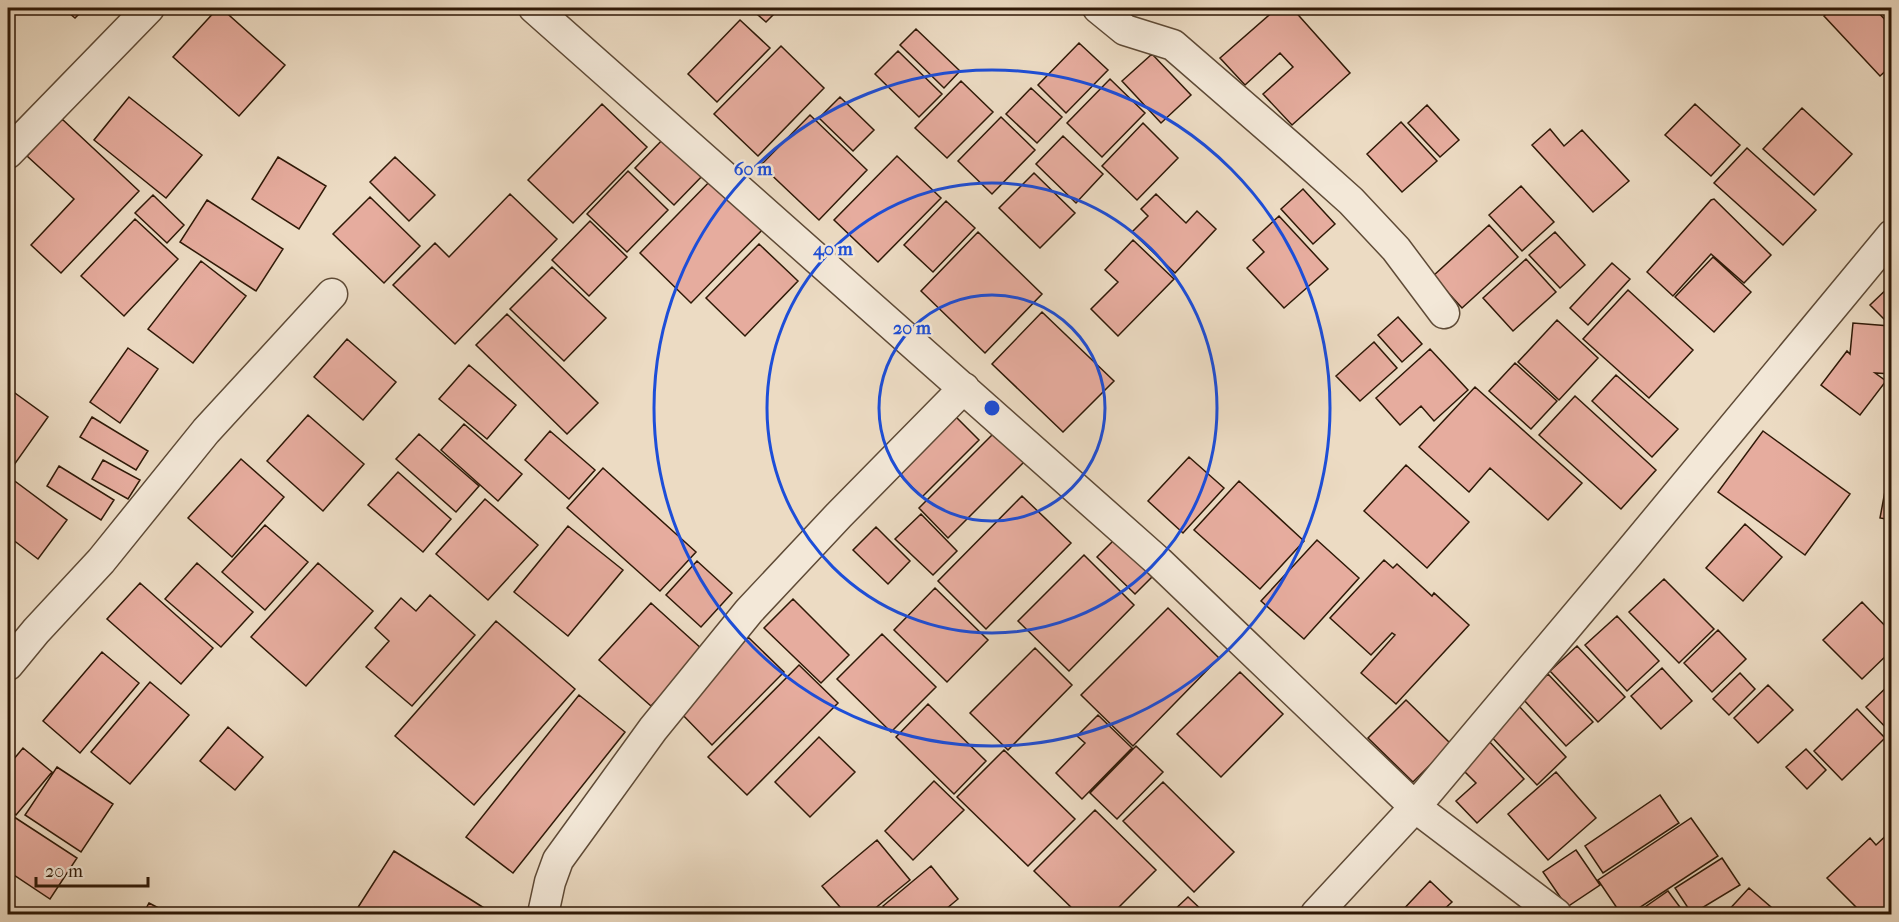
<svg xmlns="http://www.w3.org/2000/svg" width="1899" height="922" viewBox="0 0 1899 922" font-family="'IM FELL French Canon',serif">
<rect width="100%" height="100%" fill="#ecdbc3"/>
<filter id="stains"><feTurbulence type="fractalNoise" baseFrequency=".00333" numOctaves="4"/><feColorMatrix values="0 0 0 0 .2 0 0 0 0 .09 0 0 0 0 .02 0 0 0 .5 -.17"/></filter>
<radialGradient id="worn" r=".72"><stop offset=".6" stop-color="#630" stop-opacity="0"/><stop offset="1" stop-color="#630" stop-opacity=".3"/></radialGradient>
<path fill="#e6ac9e" stroke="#2f1907" stroke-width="1.5" d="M 63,8 L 85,8 L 75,18 Z
M 218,8 L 221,8 L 285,65 L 239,116 L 173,57 Z
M 750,8 L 780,8 L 766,22 Z
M 1277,8 L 1292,8 L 1350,73 L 1292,125 L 1263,94 L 1293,67 L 1280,53 L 1245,85 L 1220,58 Z
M 1833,8 L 1874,8 L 1892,27 L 1892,65 L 1880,76 L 1824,16 Z
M 740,20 L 770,48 L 717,102 L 688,74 Z
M 916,29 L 960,71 L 944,88 L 900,45 Z
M 1079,43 L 1108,70 L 1066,113 L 1038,85 Z
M 781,46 L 824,88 L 758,156 L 714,114 Z
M 898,51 L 942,94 L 919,117 L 875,74 Z
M 1152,54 L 1191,95 L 1161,123 L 1122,81 Z
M 1110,79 L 1145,113 L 1102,157 L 1067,123 Z
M 961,81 L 993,112 L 947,158 L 915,128 Z
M 1031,88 L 1062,117 L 1037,143 L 1006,114 Z
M 129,97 L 202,155 L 166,198 L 94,140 Z
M 840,97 L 874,130 L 853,151 L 819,118 Z
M 602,104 L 647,147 L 573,223 L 528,180 Z
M 1695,104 L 1740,145 L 1711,176 L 1665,135 Z
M 1427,105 L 1459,140 L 1440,157 L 1408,123 Z
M 1802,108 L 1852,154 L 1814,195 L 1763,149 Z
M 810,115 L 867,170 L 819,220 L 761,165 Z
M 1001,117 L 1035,150 L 992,194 L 958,161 Z
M 62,119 L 139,191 L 61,273 L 31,245 L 74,199 L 27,156 Z
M 1401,122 L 1437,161 L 1402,192 L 1367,154 Z
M 1143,123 L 1178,158 L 1137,200 L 1102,166 Z
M 1550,129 L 1564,146 L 1582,130 L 1629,181 L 1593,212 L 1532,145 Z
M 668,134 L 706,172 L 674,205 L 635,168 Z
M 1063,136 L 1103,174 L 1076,203 L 1036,164 Z
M 1747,148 L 1816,210 L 1783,245 L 1714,183 Z
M 897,156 L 941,198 L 878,262 L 834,220 Z
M 278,157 L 326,186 L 299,229 L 252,199 Z
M 395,157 L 435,195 L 409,221 L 370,182 Z
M 628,171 L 668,210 L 627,252 L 587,214 Z
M 1034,173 L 1075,213 L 1040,248 L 999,208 Z
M 715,176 L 766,226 L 691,303 L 640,253 Z
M 1521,186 L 1554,222 L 1522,251 L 1489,215 Z
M 1303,189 L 1335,224 L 1313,244 L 1281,209 Z
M 510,194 L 557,239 L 455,344 L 393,285 L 435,243 L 449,257 Z
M 1156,194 L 1186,223 L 1197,211 L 1216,229 L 1175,273 L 1132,232 L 1148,216 L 1141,209 Z
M 153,195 L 184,225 L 167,243 L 135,213 Z
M 370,197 L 420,246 L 384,283 L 333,234 Z
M 1714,199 L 1771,255 L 1744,283 L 1711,254 L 1673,296 L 1647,272 L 1711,200 Z
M 207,200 L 283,249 L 256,291 L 180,242 Z
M 946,201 L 975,228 L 933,272 L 904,245 Z
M 1279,216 L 1328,269 L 1284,308 L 1247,268 L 1264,252 L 1253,240 Z
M 135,219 L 178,259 L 124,316 L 81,276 Z
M 590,221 L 627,257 L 589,296 L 552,260 Z
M 1489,225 L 1518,257 L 1462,308 L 1433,276 Z
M 978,232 L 1042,294 L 985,353 L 921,291 Z
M 1555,232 L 1585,265 L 1560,288 L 1529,255 Z
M 1133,240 L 1174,279 L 1118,336 L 1091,309 L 1118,282 L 1105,270 Z
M 759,244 L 798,281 L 745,336 L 706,298 Z
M 1713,257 L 1751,292 L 1714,332 L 1675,297 Z
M 1526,259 L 1556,292 L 1513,331 L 1483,298 Z
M 201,261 L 246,296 L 193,363 L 148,329 Z
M 1612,263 L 1630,279 L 1588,325 L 1570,308 Z
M 552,267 L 606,318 L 564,361 L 510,309 Z
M 1892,284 L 1892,374 L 1875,373 L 1886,381 L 1860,415 L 1821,385 L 1847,351 L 1850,354 L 1853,323 L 1891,326 L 1870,305 Z
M 1628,290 L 1693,350 L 1649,398 L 1583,339 Z
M 1042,312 L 1114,381 L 1063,432 L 992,364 Z
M 507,314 L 598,403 L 567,434 L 476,345 Z
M 1398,317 L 1422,344 L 1402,362 L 1378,335 Z
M 1557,320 L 1598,358 L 1559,400 L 1518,362 Z
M 347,339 L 396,382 L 363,420 L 314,377 Z
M 1374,342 L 1397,368 L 1360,401 L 1336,376 Z
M 128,348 L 158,369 L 120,423 L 90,402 Z
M 1430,349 L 1468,390 L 1434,421 L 1421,406 L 1400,425 L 1376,398 Z
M 1515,363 L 1557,401 L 1531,429 L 1489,391 Z
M 469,365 L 516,405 L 487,439 L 439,399 Z
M 1616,375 L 1678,429 L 1652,457 L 1592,401 Z
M 1475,387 L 1582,483 L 1548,520 L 1490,468 L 1469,492 L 1419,447 Z
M 8,388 L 48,417 L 14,465 L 8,460 Z
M 1575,396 L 1656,470 L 1621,509 L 1539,435 Z
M 953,414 L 979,440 L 922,497 L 896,471 Z
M 308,415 L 364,464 L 323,511 L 267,461 Z
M 92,417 L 148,451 L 136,470 L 80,437 Z
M 464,424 L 522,474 L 498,501 L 441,450 Z
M 1000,427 L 1030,456 L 948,538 L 919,508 Z
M 550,431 L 595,470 L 569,499 L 525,460 Z
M 1763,431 L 1850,494 L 1805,555 L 1718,492 Z
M 419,434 L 479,486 L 456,512 L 396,459 Z
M 1189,457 L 1224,488 L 1183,533 L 1148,501 Z
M 241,459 L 284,497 L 232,557 L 188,518 Z
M 1891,459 L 1892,459 L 1892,520 L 1880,518 Z
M 103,460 L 140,480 L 128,499 L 92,479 Z
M 1406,465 L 1469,522 L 1427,568 L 1364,511 Z
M 59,466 L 114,500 L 101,520 L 47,486 Z
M 603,468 L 696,552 L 660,591 L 567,508 Z
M 398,472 L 451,519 L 423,552 L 368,505 Z
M 8,476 L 67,520 L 38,559 L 8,536 Z
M 1239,481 L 1304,541 L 1260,589 L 1194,530 Z
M 1022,496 L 1071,543 L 986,629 L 938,581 Z
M 485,499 L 538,545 L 488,600 L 436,554 Z
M 921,514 L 957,551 L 933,575 L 895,539 Z
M 1745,524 L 1782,557 L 1743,601 L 1706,568 Z
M 265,525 L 308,562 L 265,610 L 222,572 Z
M 568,526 L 623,570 L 568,636 L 514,592 Z
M 876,527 L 910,561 L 888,584 L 853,550 Z
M 1122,532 L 1160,569 L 1135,594 L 1097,557 Z
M 1317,540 L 1359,578 L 1304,639 L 1261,601 Z
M 1084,555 L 1134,605 L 1069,671 L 1018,621 Z
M 1384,560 L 1393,568 L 1397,564 L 1432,596 L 1434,593 L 1469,625 L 1396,704 L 1361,673 L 1395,635 L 1392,633 L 1371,655 L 1330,618 Z
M 697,561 L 732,593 L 701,627 L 666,595 Z
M 197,563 L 253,612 L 221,647 L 165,599 Z
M 318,563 L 373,611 L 306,686 L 251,637 Z
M 1664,579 L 1714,629 L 1679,663 L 1629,612 Z
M 140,583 L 213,648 L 181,684 L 107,619 Z
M 935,588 L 988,640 L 947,682 L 894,630 Z
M 430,595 L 475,635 L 412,706 L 366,667 L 389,641 L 375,628 L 401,598 L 416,611 Z
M 793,599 L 849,655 L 821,683 L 764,628 Z
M 1862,602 L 1892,633 L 1892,650 L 1862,679 L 1823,640 Z
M 651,603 L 703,650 L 651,706 L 599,660 Z
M 1168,608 L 1219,658 L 1133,746 L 1081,695 Z
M 1617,616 L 1659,661 L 1627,691 L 1585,645 Z
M 496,621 L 575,689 L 474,805 L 395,736 Z
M 1718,630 L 1746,659 L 1712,692 L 1684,663 Z
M 882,634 L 936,687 L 891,732 L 837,679 Z
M 748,637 L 784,672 L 712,745 L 677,709 Z
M 1577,646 L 1625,697 L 1598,722 L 1550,671 Z
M 1035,648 L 1072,685 L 1008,750 L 970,713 Z
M 102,652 L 139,683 L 80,753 L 43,721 Z
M 799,665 L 838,703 L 747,795 L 708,757 Z
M 1662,668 L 1692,701 L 1661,729 L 1631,696 Z
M 1240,672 L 1283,714 L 1221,777 L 1177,734 Z
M 1740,673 L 1755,689 L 1729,715 L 1713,699 Z
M 1548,674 L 1593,722 L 1566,746 L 1522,698 Z
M 150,682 L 189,715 L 130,784 L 91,752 Z
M 1892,682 L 1892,734 L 1866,707 Z
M 1768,685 L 1793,710 L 1758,743 L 1734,718 Z
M 579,695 L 625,732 L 513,873 L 466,837 Z
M 1406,700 L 1451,744 L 1413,782 L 1368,738 Z
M 928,704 L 986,761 L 954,794 L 896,737 Z
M 1517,704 L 1566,757 L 1537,785 L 1487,732 Z
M 1857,709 L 1885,738 L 1842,780 L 1814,751 Z
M 1098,715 L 1132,748 L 1082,799 L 1056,773 L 1085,743 L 1077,736 Z
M 228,727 L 263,757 L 235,790 L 200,761 Z
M 819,737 L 855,772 L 810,817 L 775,782 Z
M 1487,739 L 1524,779 L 1477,823 L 1456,801 L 1476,783 L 1458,765 Z
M 1136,746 L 1163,772 L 1117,819 L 1090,793 Z
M 23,748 L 52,772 L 16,815 L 8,808 L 8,766 Z
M 1806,749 L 1826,770 L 1807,789 L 1786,767 Z
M 1004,750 L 1075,819 L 1028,866 L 957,797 Z
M 57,767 L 113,804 L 81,852 L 25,815 Z
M 1556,772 L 1596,818 L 1548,860 L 1508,814 Z
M 934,781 L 964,810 L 913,860 L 885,831 Z
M 1163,782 L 1234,852 L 1194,892 L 1123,821 Z
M 1660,795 L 1679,823 L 1603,873 L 1585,846 Z
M 1095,810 L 1156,870 L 1112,914 L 1078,914 L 1034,871 Z
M 8,813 L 77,858 L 50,899 L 8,871 Z
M 1691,818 L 1718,856 L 1630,914 L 1621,914 L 1598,880 Z
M 1892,830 L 1892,908 L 1885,914 L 1863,914 L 1827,878 L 1870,838 L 1876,845 Z
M 877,840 L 910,880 L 868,914 L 846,914 L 822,886 Z
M 1576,850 L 1600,885 L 1567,907 L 1543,872 Z
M 394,851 L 492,913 L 491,914 L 360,914 L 355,912 Z
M 1722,858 L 1740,885 L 1692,914 L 1675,888 Z
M 931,866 L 958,899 L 940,914 L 890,914 L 883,906 Z
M 1430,881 L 1452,902 L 1439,914 L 1399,914 Z
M 1749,888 L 1779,914 L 1725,914 Z
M 1668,891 L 1685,914 L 1635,914 Z
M 1188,897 L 1206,914 L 1170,914 Z
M 149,903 L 170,914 L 143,914 Z"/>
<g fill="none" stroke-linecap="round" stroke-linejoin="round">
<g stroke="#5e4a36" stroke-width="33">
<path id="minor" d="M 534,8 L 1159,562 L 1415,807 L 1628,554 L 1892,235
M 1098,8 L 1125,30 L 1173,45 L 1294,150 L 1351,201 L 1396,249 L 1444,313
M 8,153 L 149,8
M 8,665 L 36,631 L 101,561 L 206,431 L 332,294
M 543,914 L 550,882 L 558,860 L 653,729 L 749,611 L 839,515 L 964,388
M 1316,914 L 1415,807 L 1556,914"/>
</g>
<use href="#minor" stroke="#f3e8d8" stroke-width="30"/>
</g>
<g fill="none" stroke="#1d4ed8" stroke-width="3">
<circle cx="992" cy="408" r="113"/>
<circle cx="992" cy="408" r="225"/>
<circle cx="992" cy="408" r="338"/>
</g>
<circle cx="992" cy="408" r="9" fill="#1d4ed8" stroke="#f3e8d8" stroke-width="3"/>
<g font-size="18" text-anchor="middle" font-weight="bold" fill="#1d4ed8" stroke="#f3e8d8" stroke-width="5" stroke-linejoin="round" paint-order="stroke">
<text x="753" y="175">60 m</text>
<text x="833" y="255">40 m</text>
<text x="912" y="334">20 m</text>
</g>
<rect width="1899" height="922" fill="none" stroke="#ecdbc3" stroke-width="30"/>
<rect x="9" y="9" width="1881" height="904" fill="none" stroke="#2f1907" stroke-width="3"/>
<rect x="15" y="15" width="1869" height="892" fill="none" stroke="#2f1907" stroke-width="1.5"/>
<path d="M36 877v9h112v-9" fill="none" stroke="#2f1907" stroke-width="3"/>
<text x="45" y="877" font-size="18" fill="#2f1907" stroke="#f3e8d8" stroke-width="4.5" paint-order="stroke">20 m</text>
<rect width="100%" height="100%" filter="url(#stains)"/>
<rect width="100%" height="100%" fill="url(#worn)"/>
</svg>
